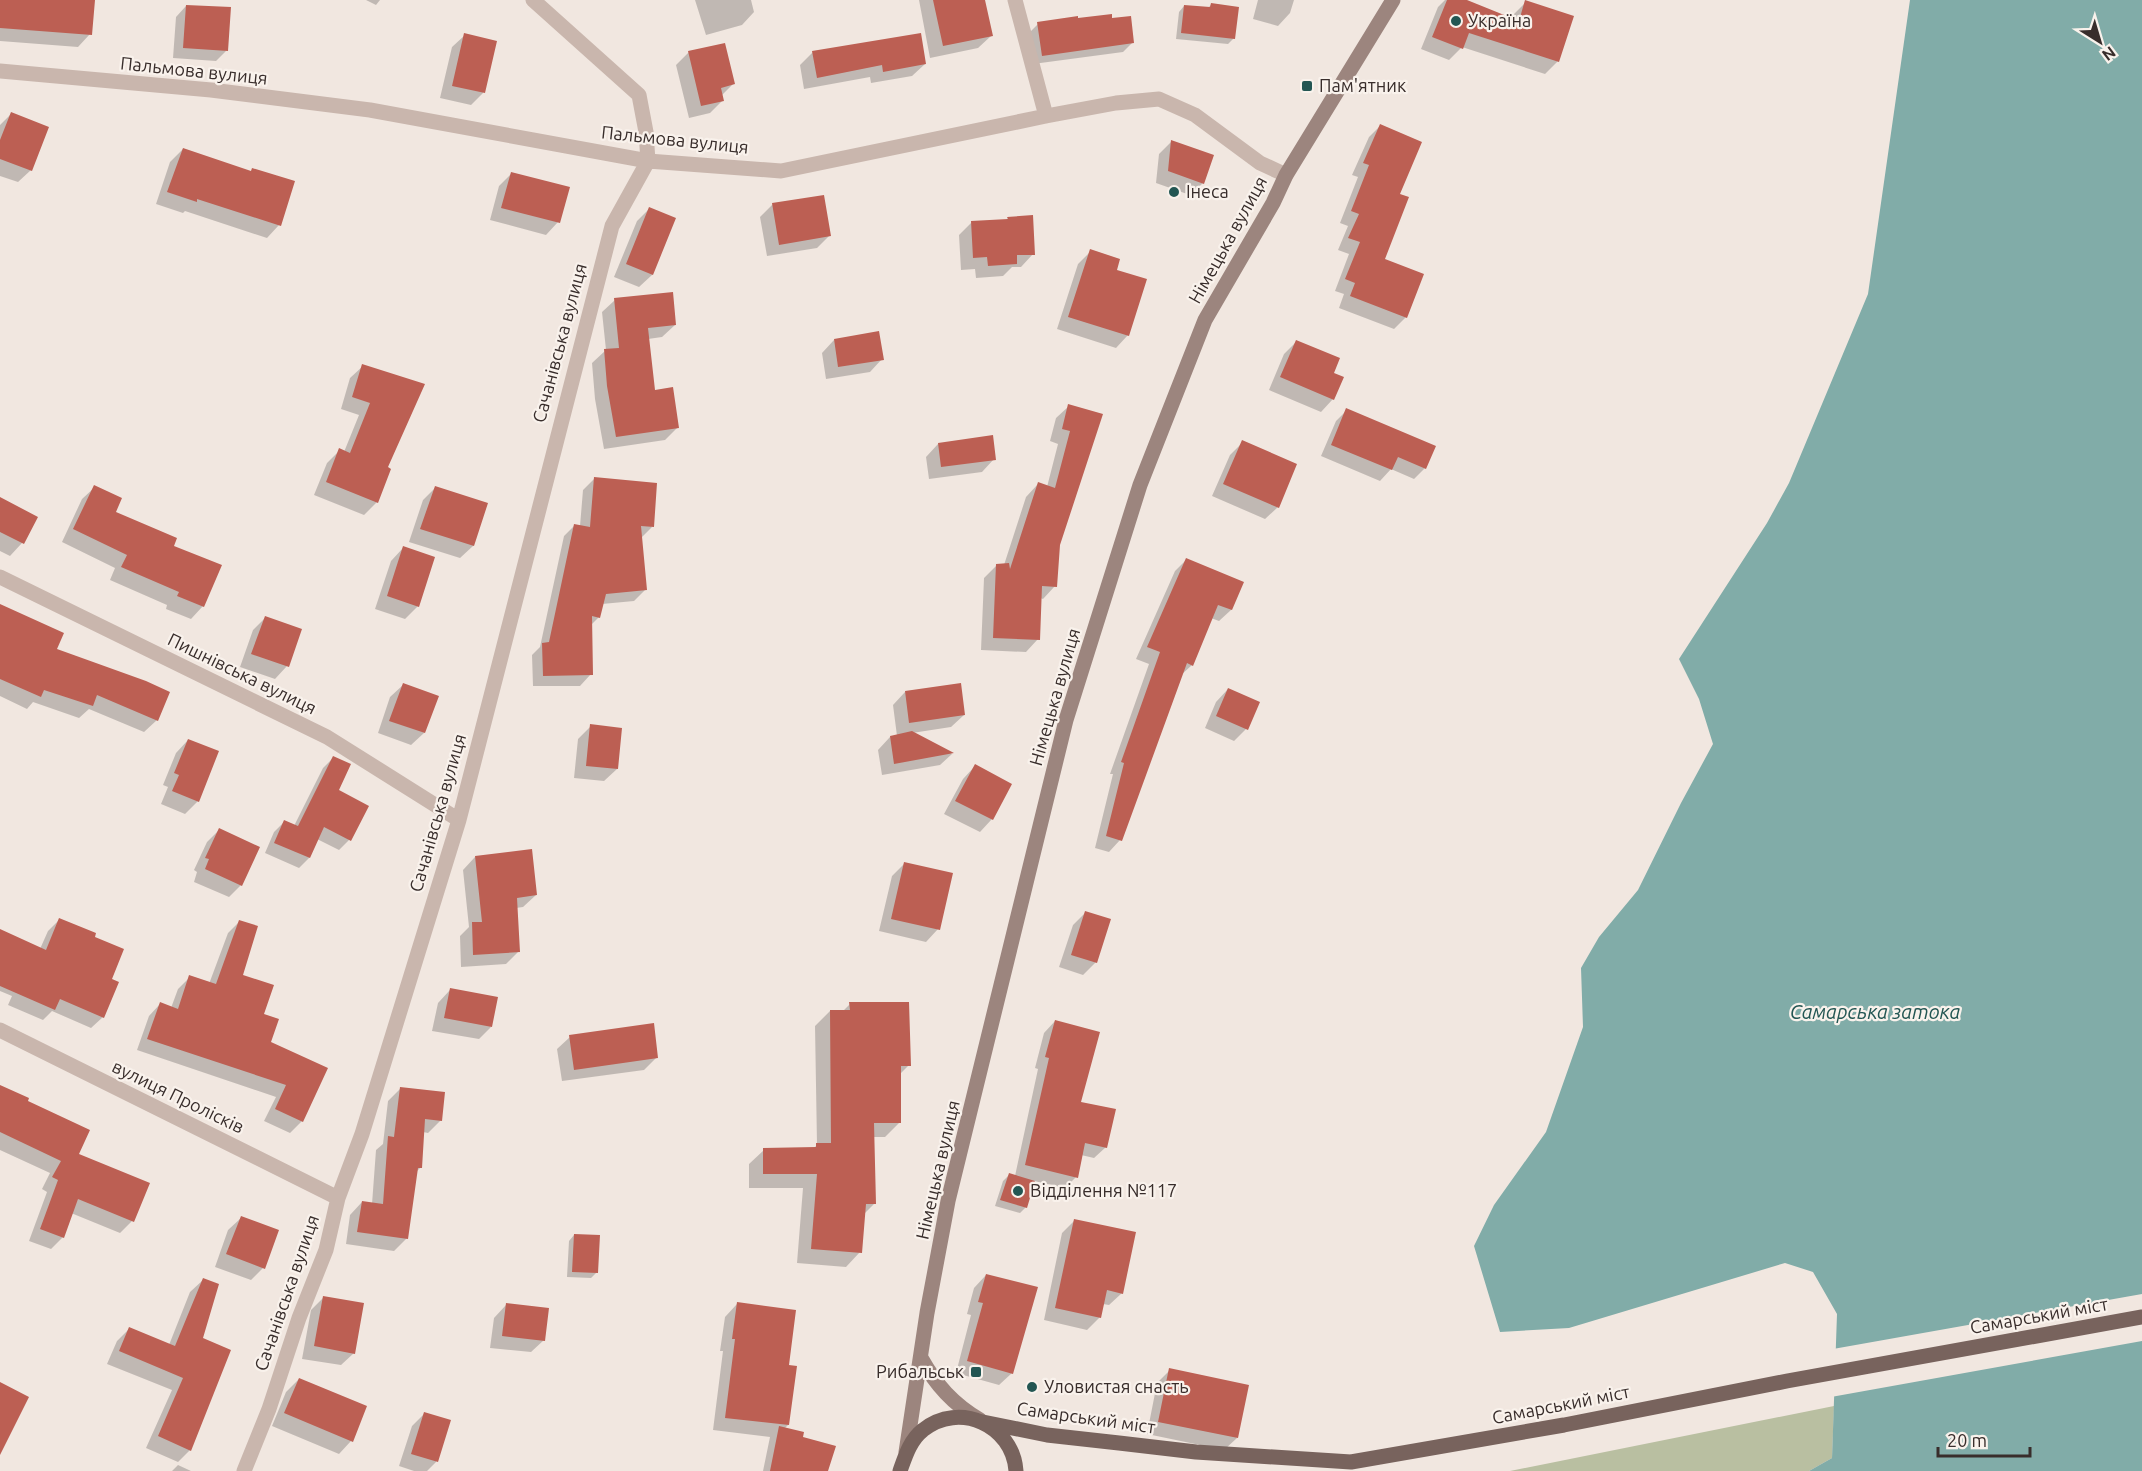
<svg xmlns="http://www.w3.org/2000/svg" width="2142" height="1471" viewBox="0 0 2142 1471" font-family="Ubuntu,sans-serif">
<rect width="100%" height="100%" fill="#f1e7e0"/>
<path fill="#b9bfa1" d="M 1834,1406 L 1832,1458 L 1809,1471 L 1510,1471 Z"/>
<path fill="#81aca8" d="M 1910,0 L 2142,0 L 2142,1471 L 1809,1471 L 1832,1458 L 1837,1314 L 1813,1272 L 1785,1263 L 1569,1328 L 1500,1332 L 1474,1246 L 1494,1205 L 1546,1132 L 1583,1027 L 1581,968 L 1599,937 L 1638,890 L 1681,803 L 1713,744 L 1699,699 L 1679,659 L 1767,523 L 1789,483 L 1868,294 Z"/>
<path fill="#f1e7e0" d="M 2142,1294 L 2142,1341 L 1831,1397 L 1833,1349 Z"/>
<path fill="#0003" d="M 0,0 L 93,0 L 90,34 L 78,47 L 0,41 Z
M 366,0 L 380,0 L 376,5 Z
M 695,0 L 751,0 L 754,12 L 742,25 L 706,35 Z
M 919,0 L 984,0 L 991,36 L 978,48 L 930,58 Z
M 1258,0 L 1294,0 L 1290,13 L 1278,26 L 1253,19 Z
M 1445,0 L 1463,0 L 1512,20 L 1513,15 L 1526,2 L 1558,61 L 1545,74 L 1462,47 L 1449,60 L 1421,49 L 1438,7 Z
M 1211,5 L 1234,38 L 1228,44 L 1176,39 L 1179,12 L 1184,6 L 1207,9 Z
M 186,6 L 226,51 L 216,61 L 173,58 L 176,17 Z
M 1038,24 L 1132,43 L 1123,52 L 1033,64 L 1029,33 Z
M 465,35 L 495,42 L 483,93 L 471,105 L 440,98 L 452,47 Z
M 689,52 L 733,84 L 721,96 L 722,101 L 710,113 L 689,118 L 676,65 Z
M 813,52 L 925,64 L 912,76 L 871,83 L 870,77 L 804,89 L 800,65 Z
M 11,114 L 31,170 L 18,182 L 0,176 L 0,125 Z
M 1381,125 L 1383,260 L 1406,317 L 1394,329 L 1339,308 L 1344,294 L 1335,291 L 1349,254 L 1338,250 L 1348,226 L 1340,223 L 1358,177 L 1352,175 L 1369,137 Z
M 1171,142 L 1203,183 L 1190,195 L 1156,183 L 1159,154 Z
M 183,149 L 250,172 L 279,225 L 267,238 L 185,211 L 183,213 L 156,204 L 170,162 Z
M 512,173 L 558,222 L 546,235 L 490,220 L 499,186 Z
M 773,204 L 829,236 L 817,248 L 767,256 L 760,217 Z
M 649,209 L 674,219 L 652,275 L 639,287 L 614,277 L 637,221 Z
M 1008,218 L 1033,254 L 1021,267 L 1012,267 L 1003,276 L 976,278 L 975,269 L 961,270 L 959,235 L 972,222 L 1006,220 Z
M 1091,251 L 1115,271 L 1128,335 L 1116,348 L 1057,329 L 1078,264 Z
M 615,300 L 675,325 L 662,337 L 648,339 L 653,391 L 678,427 L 665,440 L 604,449 L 595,399 L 592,363 L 606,350 L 602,312 Z
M 834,340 L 882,359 L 870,372 L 826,379 L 822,353 Z
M 1296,342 L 1332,374 L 1333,399 L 1321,412 L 1269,390 L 1284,354 Z
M 363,366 L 386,468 L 377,502 L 364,515 L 314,495 L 327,463 L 340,450 L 344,452 L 359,415 L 341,409 L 350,378 Z
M 1069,406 L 1101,415 L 1058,544 L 1055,586 L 1043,599 L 1040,598 L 1038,639 L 1026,652 L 981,650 L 984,578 L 997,565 L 1004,565 L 1026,497 L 1038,484 L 1047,487 L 1058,444 L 1050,441 L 1056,418 Z
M 1347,410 L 1425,468 L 1414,479 L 1391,469 L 1380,481 L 1321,456 L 1336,421 Z
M 1243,442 L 1278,507 L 1265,519 L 1212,496 L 1230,455 Z
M 938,444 L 994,459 L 982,472 L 929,479 L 926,457 Z
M 594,479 L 652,527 L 641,538 L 645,590 L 634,601 L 602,604 L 599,617 L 591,625 L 591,674 L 580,686 L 533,686 L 532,655 L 540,647 L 564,536 L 575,525 L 580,526 L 583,490 Z
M 95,487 L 114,513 L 172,546 L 203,606 L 191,619 L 166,609 L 167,605 L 110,580 L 115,568 L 62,542 L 82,499 Z
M 435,488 L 487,504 L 473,546 L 460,558 L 409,542 L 423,500 Z
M 0,505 L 36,517 L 22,543 L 10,556 L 0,551 Z
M 403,548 L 418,606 L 405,619 L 375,609 L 391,561 Z
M 1186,560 L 1242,582 L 1231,610 L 1219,621 L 1211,618 L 1192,665 L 1180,676 L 1120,840 L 1109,852 L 1095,848 L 1113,774 L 1110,774 L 1149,664 L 1136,659 L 1175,571 Z
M 0,607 L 55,650 L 157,720 L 144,732 L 89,709 L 79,718 L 33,702 L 27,709 L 0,696 Z
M 265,618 L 287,666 L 275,679 L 240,667 L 253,630 Z
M 403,685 L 424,733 L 411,745 L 378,733 L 390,697 Z
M 1228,689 L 1246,729 L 1234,741 L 1205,728 L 1216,702 Z
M 905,692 L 964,715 L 951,727 L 912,733 L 952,754 L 940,765 L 882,775 L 878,750 L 890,737 L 897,736 L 893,705 Z
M 591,726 L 617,769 L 604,781 L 574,778 L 578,739 Z
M 188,740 L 198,801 L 185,814 L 161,804 L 168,787 L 163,785 L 176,753 Z
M 333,758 L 337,791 L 349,840 L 339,850 L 317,839 L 309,858 L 299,868 L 265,853 L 274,832 L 284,822 L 294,826 L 323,768 Z
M 975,766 L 992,819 L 980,832 L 944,814 L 963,779 Z
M 219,830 L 241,885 L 229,897 L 194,882 L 197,872 L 194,870 L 207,842 Z
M 475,857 L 536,895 L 523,907 L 516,908 L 518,952 L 506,964 L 461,967 L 460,936 L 469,927 L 463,870 Z
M 904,864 L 938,929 L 926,942 L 879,931 L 892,876 Z
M 1085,913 L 1096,962 L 1083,975 L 1059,967 L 1073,925 Z
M 59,920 L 93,937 L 110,980 L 103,1017 L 91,1028 L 52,1011 L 43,1020 L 8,1005 L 12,996 L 0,991 L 0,931 L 40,949 L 48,931 Z
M 240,921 L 241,976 L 262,1015 L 269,1043 L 302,1121 L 290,1133 L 264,1121 L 276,1097 L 137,1050 L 149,1016 L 160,1004 L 171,1008 L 178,989 L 190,977 L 209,984 L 228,933 Z
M 450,990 L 491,1027 L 479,1039 L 432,1031 L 438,1003 Z
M 850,1004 L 909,1065 L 899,1075 L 900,1122 L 885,1137 L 873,1137 L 874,1204 L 864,1214 L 860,1252 L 846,1267 L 797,1263 L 803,1188 L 749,1188 L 749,1164 L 764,1150 L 813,1149 L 817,1145 L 815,1026 L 830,1011 L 843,1011 Z
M 1055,1021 L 1080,1103 L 1106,1147 L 1094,1158 L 1081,1155 L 1076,1177 L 1065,1188 L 1034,1181 L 1026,1207 L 1020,1213 L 995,1206 L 1003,1181 L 1009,1175 L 1015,1176 L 1038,1069 L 1035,1068 L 1044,1033 Z
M 570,1037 L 657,1057 L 644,1070 L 562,1081 L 557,1049 Z
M 0,1086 L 26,1102 L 77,1154 L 132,1221 L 120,1233 L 71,1213 L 63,1237 L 51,1249 L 29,1241 L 47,1192 L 42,1189 L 50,1173 L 0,1150 Z
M 401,1088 L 441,1120 L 428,1133 L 423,1132 L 421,1167 L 416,1172 L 407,1238 L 394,1251 L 346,1244 L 350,1215 L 362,1202 L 372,1204 L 376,1150 L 383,1144 L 388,1101 Z
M 241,1218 L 263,1268 L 251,1280 L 215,1267 L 228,1230 Z
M 1074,1221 L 1122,1293 L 1109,1305 L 1103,1304 L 1100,1317 L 1087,1330 L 1044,1320 L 1062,1233 Z
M 574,1235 L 597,1272 L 591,1278 L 567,1277 L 569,1241 Z
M 986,1275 L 1012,1373 L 999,1385 L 956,1373 L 971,1315 L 967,1314 L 974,1288 Z
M 203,1280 L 201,1339 L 190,1450 L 178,1462 L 146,1448 L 172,1390 L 107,1364 L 117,1341 L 130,1328 L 169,1345 L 190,1292 Z
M 323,1298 L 354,1353 L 341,1365 L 302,1359 L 311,1310 Z
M 737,1304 L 787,1366 L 788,1425 L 784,1429 L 801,1438 L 826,1471 L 763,1471 L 770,1437 L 713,1430 L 723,1351 L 720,1351 L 725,1317 Z
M 506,1305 L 544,1340 L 531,1352 L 490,1348 L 494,1318 Z
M 1170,1370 L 1237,1438 L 1224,1450 L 1147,1434 L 1157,1383 Z
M 299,1379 L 351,1441 L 339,1454 L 272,1426 L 286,1392 Z
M 425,1413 L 449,1421 L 436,1462 L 427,1471 L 414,1471 L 399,1466 L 412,1426 Z
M 178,1465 L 191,1471 L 172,1471 Z"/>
<path fill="#bc5f53" d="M 0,0 L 95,0 L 92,35 L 0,28 Z
M 933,0 L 985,0 L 993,36 L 943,46 Z
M 1447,0 L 1467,0 L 1519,21 L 1525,0 L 1574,16 L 1559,62 L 1469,33 L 1463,49 L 1432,37 Z
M 1211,3 L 1239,7 L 1235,39 L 1181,33 L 1184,5 L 1210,7 Z
M 186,5 L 231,7 L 228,51 L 183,48 Z
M 1112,14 L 1112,18 L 1131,16 L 1134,43 L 1042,56 L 1037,22 L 1078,16 L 1078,18 Z
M 464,33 L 497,41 L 485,93 L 452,86 Z
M 921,33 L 926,64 L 883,72 L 882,65 L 817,78 L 812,51 Z
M 725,43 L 735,84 L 721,88 L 724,101 L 701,106 L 688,51 Z
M 11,112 L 49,127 L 32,171 L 0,159 L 0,140 Z
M 1380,124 L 1422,142 L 1400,194 L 1409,197 L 1385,259 L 1424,274 L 1407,318 L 1350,296 L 1355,283 L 1345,279 L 1360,242 L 1348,238 L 1359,214 L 1351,211 L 1369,165 L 1363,163 Z
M 1171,140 L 1214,155 L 1204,184 L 1168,171 Z
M 183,148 L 251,171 L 252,168 L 295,181 L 281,226 L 197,199 L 197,202 L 167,192 Z
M 511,172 L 570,187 L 560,223 L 501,208 Z
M 824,195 L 831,236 L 779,245 L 772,203 Z
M 649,207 L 676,218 L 653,275 L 626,264 Z
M 1033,215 L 1035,255 L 1017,255 L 1017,264 L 988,266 L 987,257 L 973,258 L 971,221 L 1008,219 L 1007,217 Z
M 1090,249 L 1120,259 L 1117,270 L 1147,279 L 1129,336 L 1068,317 Z
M 673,292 L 676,325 L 648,328 L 655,390 L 673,387 L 679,428 L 616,437 L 607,386 L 604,349 L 619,348 L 614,298 Z
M 879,331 L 884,360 L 838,367 L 834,339 Z
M 1296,340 L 1340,358 L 1334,373 L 1344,377 L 1334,400 L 1280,377 Z
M 362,364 L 425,384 L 388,467 L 391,469 L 378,503 L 326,482 L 339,448 L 350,453 L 370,403 L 352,397 Z
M 1068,404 L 1103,414 L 1060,545 L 1057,587 L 1042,586 L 1040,640 L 993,638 L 996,564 L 1009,563 L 1010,569 L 1038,482 L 1055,488 L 1070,431 L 1062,429 Z
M 1346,408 L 1436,446 L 1426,469 L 1398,457 L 1392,470 L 1331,445 Z
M 993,435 L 996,460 L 941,467 L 938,443 Z
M 1242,440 L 1297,464 L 1279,508 L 1223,484 Z
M 594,477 L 657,483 L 654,527 L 641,526 L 647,590 L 606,594 L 600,618 L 592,616 L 593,675 L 543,676 L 542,643 L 549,642 L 574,524 L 590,527 Z
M 94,485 L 122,498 L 116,512 L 177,538 L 174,546 L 222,565 L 204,607 L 177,596 L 179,592 L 121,567 L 127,555 L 73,529 Z
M 435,486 L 488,503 L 474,546 L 420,529 Z
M 0,497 L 38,517 L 24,544 L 0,532 Z
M 403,546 L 435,557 L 419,607 L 387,596 Z
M 1186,558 L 1244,582 L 1232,610 L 1218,605 L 1193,666 L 1187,663 L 1122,841 L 1106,836 L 1124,763 L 1121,762 L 1160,652 L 1147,647 Z
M 0,604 L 64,633 L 57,649 L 146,681 L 170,692 L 158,721 L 97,695 L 93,706 L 44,690 L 41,697 L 0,679 Z
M 265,616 L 302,629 L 289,667 L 251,654 Z
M 403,683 L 439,696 L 425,733 L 389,721 Z
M 961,683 L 965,715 L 909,723 L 905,691 Z
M 1228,688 L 1260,702 L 1248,730 L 1216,716 Z
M 590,724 L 622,728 L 618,769 L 586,766 Z
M 912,731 L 954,753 L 894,764 L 890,736 Z
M 188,739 L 219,751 L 199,802 L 172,791 L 179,775 L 174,773 Z
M 333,756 L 351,764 L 339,790 L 369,806 L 351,841 L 324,827 L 310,858 L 274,843 L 284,820 L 298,826 Z
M 975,764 L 1012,784 L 993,820 L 955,801 Z
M 219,828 L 260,847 L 242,886 L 205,869 L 209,859 L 205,858 Z
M 532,849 L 537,895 L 517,898 L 520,952 L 473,955 L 472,922 L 482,922 L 475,856 Z
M 904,862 L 953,873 L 940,930 L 891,919 Z
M 1085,911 L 1111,919 L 1097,963 L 1071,955 Z
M 59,918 L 96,933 L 95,937 L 124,949 L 112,979 L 119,982 L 104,1018 L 60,999 L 55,1010 L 0,986 L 0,929 L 46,950 Z
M 239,920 L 258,926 L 243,975 L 274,985 L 264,1014 L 279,1019 L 271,1042 L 328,1068 L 303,1122 L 275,1109 L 286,1085 L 147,1039 L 160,1002 L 178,1009 L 189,975 L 216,984 Z
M 450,988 L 498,997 L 492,1027 L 444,1018 Z
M 849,1002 L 909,1002 L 911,1066 L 901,1066 L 901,1123 L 874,1123 L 876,1204 L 866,1204 L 862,1253 L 811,1249 L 817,1174 L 763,1174 L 763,1148 L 816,1147 L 816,1143 L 831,1143 L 830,1010 L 850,1010 Z
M 1055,1020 L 1100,1032 L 1081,1102 L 1116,1109 L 1107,1148 L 1085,1143 L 1078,1178 L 1025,1165 L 1049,1058 L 1045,1057 Z
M 654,1023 L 658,1058 L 574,1070 L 569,1035 Z
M 0,1085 L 29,1098 L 28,1101 L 90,1130 L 79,1154 L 150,1183 L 134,1222 L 78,1199 L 64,1238 L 40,1229 L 58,1180 L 52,1177 L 61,1161 L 0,1132 Z
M 400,1087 L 445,1092 L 442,1121 L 425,1119 L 422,1168 L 418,1168 L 408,1239 L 357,1232 L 362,1201 L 383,1204 L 388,1136 L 394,1137 Z
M 1009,1173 L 1035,1181 L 1027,1208 L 1000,1200 Z
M 241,1216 L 279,1230 L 265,1269 L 226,1254 Z
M 1074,1219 L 1136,1232 L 1123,1294 L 1107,1290 L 1101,1318 L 1055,1308 Z
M 574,1234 L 600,1235 L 598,1273 L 572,1272 Z
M 986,1274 L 1038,1287 L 1013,1374 L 967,1361 L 983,1303 L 978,1302 Z
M 203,1278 L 219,1284 L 203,1338 L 231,1350 L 191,1451 L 158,1436 L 183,1378 L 119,1351 L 129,1327 L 175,1346 Z
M 323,1296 L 364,1303 L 355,1354 L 314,1346 Z
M 737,1302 L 796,1310 L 789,1365 L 797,1366 L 789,1425 L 725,1418 L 735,1339 L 732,1339 Z
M 506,1303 L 549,1308 L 545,1341 L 502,1336 Z
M 1169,1368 L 1249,1385 L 1238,1438 L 1158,1422 Z
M 299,1378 L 367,1406 L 353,1442 L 284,1413 Z
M 0,1382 L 29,1397 L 0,1455 Z
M 424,1412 L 451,1420 L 438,1462 L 411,1454 Z
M 779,1426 L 804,1432 L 803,1437 L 836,1446 L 828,1471 L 770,1471 Z"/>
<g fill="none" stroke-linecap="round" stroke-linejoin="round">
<path stroke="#c9b6ad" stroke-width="15" d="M 1015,0 L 1046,116
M 0,71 L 211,90 L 370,110 L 648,161 L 781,171 L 1046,116 L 1116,103 L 1159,99 L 1195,115 L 1260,163 L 1286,175
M 0,577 L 327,737 L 459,820
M 0,1030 L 338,1198
M 244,1471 L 269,1409 L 299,1318 L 326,1250 L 338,1198 L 362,1134 L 459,820 L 612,226 L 648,161 L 646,132 L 639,95 L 533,0"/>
<path stroke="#9c857e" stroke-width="15" d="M 921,1358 C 936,1385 953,1404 980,1420
M 906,1452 L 927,1313 L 948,1201 L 1066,720 L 1140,485 L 1205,320 L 1273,203 L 1286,175 L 1393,0"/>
<path stroke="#78635d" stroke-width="15" d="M 983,1422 L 1047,1435 L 1119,1443 L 1196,1452 L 1351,1462 L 1564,1425 L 1787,1381 L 2142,1317
M 900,1471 C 905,1457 910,1440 923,1430 C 959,1401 1013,1425 1016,1471"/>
</g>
<g fill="#235653" stroke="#f9f2ec" stroke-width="2">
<circle cx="1456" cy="21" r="6"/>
<rect x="1301" y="80" width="12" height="12" rx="3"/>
<circle cx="1174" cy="192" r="6"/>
<circle cx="1018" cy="1191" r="6"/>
<rect x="970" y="1366" width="12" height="12" rx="3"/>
<circle cx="1032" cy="1387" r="6"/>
</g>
<g text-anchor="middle" stroke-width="4.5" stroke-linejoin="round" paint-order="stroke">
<g font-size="18" fill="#382d2b" stroke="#f9f2ec" text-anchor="start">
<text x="1468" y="27">Україна</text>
<text x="1319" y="92">Пам'ятник</text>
<text x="1186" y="198">Інеса</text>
<text x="1030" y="1197">Відділення №117</text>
<text x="964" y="1378" text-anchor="end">Рибальськ</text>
<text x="1044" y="1393">Уловистая снасть</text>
</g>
<g font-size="18" fill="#382d2b" stroke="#f9f2ec">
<text transform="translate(194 71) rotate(6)" y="6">Пальмова вулиця</text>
<text transform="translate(675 140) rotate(6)" y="6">Пальмова вулиця</text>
<text transform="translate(1228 240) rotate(-61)" y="6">Німецька вулиця</text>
<text transform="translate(560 343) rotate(-75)" y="6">Сачанівська вулиця</text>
<text transform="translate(242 674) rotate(26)" y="6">Пишнівська вулиця</text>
<text transform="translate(1055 697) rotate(-74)" y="6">Німецька вулиця</text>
<text transform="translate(438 813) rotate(-74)" y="6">Сачанівська вулиця</text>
<text transform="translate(178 1097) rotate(26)" y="6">вулиця Пролісків</text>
<text transform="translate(938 1170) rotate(-77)" y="6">Німецька вулиця</text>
<text transform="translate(287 1293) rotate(-71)" y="6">Сачанівська вулиця</text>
<text transform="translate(2039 1316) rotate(-10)" y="6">Самарський міст</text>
<text transform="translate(1561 1405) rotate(-11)" y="6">Самарський міст</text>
<text transform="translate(1086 1418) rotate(8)" y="6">Самарський міст</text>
</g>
<g font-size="20" font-style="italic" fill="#235653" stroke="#f9f2ec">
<text x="1875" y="1019">Самарська затока</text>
</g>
</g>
<g transform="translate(2100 42) rotate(143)" stroke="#f9f2ec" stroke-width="4.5" paint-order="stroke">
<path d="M0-4.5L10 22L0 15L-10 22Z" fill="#382d2b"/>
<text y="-9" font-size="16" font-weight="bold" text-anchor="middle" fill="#382d2b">N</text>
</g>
<path d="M1938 1447v9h92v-9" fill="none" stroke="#382d2b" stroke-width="3"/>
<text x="1947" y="1447" font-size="18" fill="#382d2b" stroke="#f9f2ec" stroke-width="4.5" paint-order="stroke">20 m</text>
</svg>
